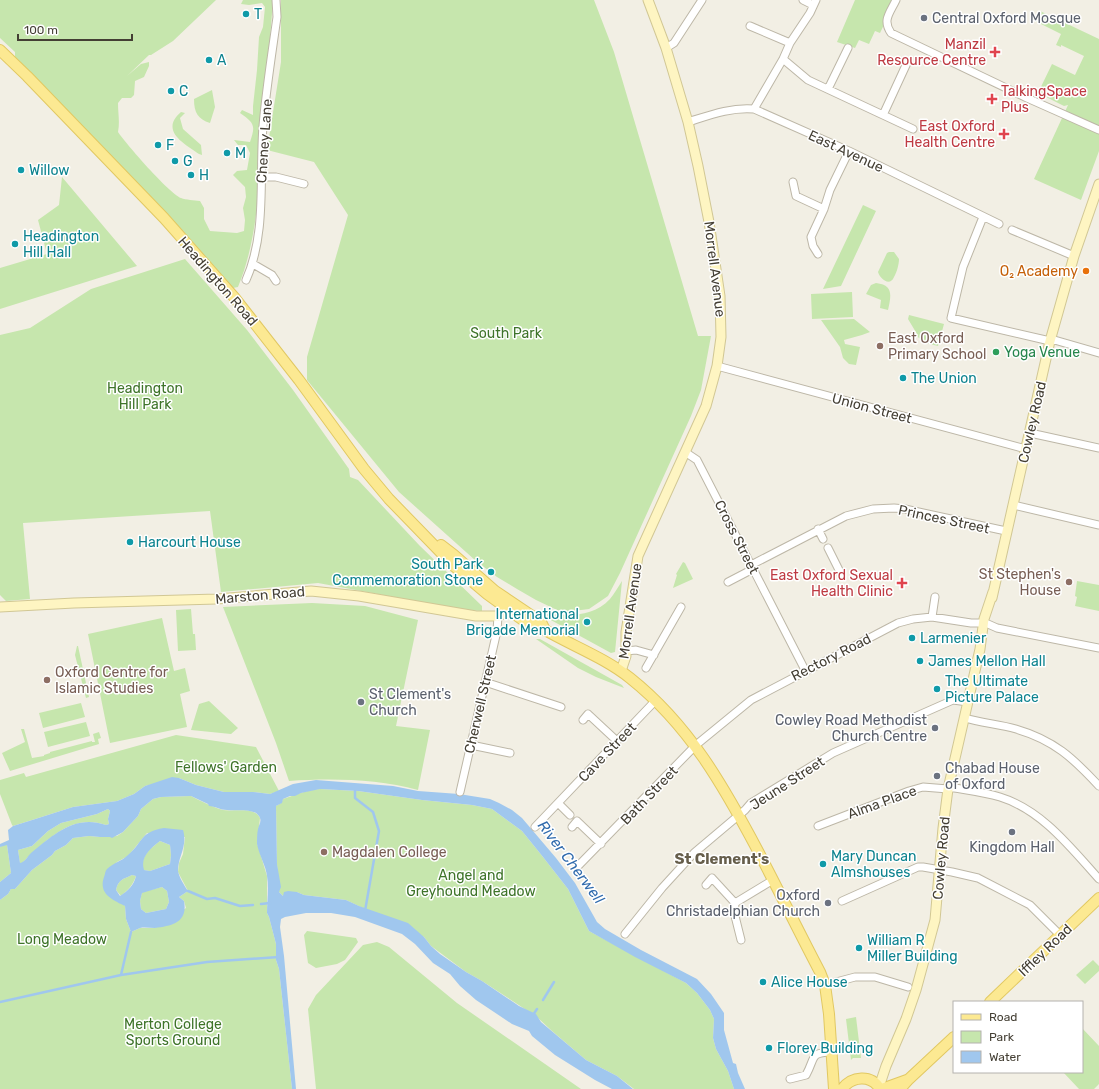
<svg xmlns="http://www.w3.org/2000/svg" width="1099" height="1089" viewBox="0 0 1099 1089" font-family="Rubik,sans-serif">
<rect width="100%" height="100%" fill="#f2efe4"/>
<path fill="#c6e6ad" fill-rule="evenodd" d="M 0,0 L 216,0 L 173,41 L 151,55 L 149,55 L 127,76 L 141,64 L 149,62 L 149,66 L 144,77 L 135,81 L 134,95 L 131,98 L 122,98 L 118,103 C 118,113 120,122 118,132 C 126,144 169,193 181,198 C 186,200 194,200 200,201 L 204,208 L 204,219 L 210,231 L 237,233 L 244,231 L 245,220 L 243,208 L 246,197 L 245,187 L 233,175 L 237,171 L 247,170 L 250,153 L 246,145 L 238,145 L 234,140 L 250,142 C 256,125 254,123 240,113 L 242,110 L 253,115 L 253,106 L 257,70 L 259,37 L 263,27 L 265,7 L 262,3 L 249,5 L 241,4 L 243,0 L 273,0 C 270,42 266,83 263,125 C 259,180 259,236 238,287 L 233,288 L 184,232 L 15,58 L 15,52 L 0,38 Z
M 281,0 L 594,0 L 614,52 L 698,336 L 711,336 L 701,390 L 691,416 L 620,573 L 608,596 L 589,609 L 565,612 L 557,610 L 536,600 L 517,589 L 497,577 L 476,561 L 399,492 L 307,380 L 307,357 L 348,215 L 314,162 L 267,150 L 281,62 Z
M 855,0 L 896,0 L 880,33 L 875,31 L 869,44 L 859,40 L 855,48 L 837,42 Z
M 1040,11 L 1099,39 L 1099,151 L 1081,200 L 1034,179 L 1068,105 L 1064,106 L 1038,93 L 1052,64 L 1075,75 L 1084,56 L 1061,45 L 1061,47 L 1056,45 L 1061,34 L 1035,21 Z
M 212,90 L 215,107 L 210,123 C 198,119 194,113 194,99 Z
M 181,112 L 185,113 L 180,118 L 183,129 L 201,145 L 202,155 L 199,154 C 185,144 159,131 181,112 Z
M 62,177 L 137,266 L 0,309 L 0,268 L 47,254 L 38,220 L 59,205 Z
M 863,205 L 876,211 L 841,286 L 823,289 Z
M 889,252 L 894,252 L 899,259 C 899,264 897,272 894,277 C 890,287 880,279 878,272 L 887,253 Z
M 185,259 L 247,330 L 293,390 L 349,469 L 350,477 L 358,480 L 420,546 L 482,606 L 482,611 L 464,610 L 318,583 L 221,592 L 210,511 L 23,523 L 30,599 L 6,601 L 0,595 L 0,335 L 30,328 L 91,289 Z
M 876,283 C 894,285 891,296 888,310 L 880,308 L 881,300 L 866,294 L 871,285 Z
M 852,292 L 853,317 L 812,319 L 811,294 Z
M 909,315 L 944,324 L 938,346 L 926,343 L 915,335 L 917,334 L 908,319 Z
M 854,319 L 870,332 L 862,335 L 844,340 L 845,344 L 860,347 L 856,365 L 849,364 L 843,358 L 840,347 L 821,320 Z
M 683,562 L 685,563 L 693,579 L 673,588 L 677,575 L 676,574 Z
M 622,581 L 615,652 L 611,653 L 538,613 C 563,615 590,620 610,599 C 614,594 618,587 622,581 Z
M 1077,581 L 1099,585 L 1099,611 L 1075,606 L 1077,597 L 1075,596 Z
M 312,603 L 365,606 L 418,620 L 396,726 L 430,730 L 418,790 C 377,779 332,778 289,781 L 276,743 L 223,607 Z
M 191,609 L 193,634 L 195,634 L 196,650 L 178,651 L 176,610 Z
M 162,618 L 174,671 L 185,668 L 190,691 L 180,694 L 187,727 L 110,743 L 88,634 Z
M 536,639 L 540,639 L 622,685 L 624,688 L 596,677 L 578,668 Z
M 77,646 L 78,646 L 89,697 L 86,698 L 75,655 Z
M 209,701 L 238,728 L 231,734 L 191,730 L 199,704 Z
M 81,703 L 85,717 L 43,728 L 39,713 Z
M 86,722 L 90,736 L 48,747 L 44,732 Z
M 21,729 L 24,729 L 32,758 L 44,756 L 44,755 L 50,753 L 50,752 L 92,741 L 92,742 L 95,742 L 93,734 L 99,732 L 101,738 L 98,739 L 99,744 L 10,771 L 2,753 L 25,742 Z
M 176,735 L 256,747 L 279,791 L 270,794 L 253,792 L 224,792 L 196,785 L 179,778 L 145,786 L 134,794 L 117,801 L 73,807 L 13,826 L 12,825 L 0,794 L 0,780 L 24,773 L 26,777 Z
M 320,789 L 358,791 L 422,800 L 472,805 L 492,809 L 522,831 L 543,857 L 568,889 L 589,931 L 686,983 L 697,993 L 710,1010 L 714,1019 L 713,1038 L 716,1049 L 728,1071 L 734,1089 L 634,1089 L 617,1076 L 586,1060 L 552,1031 L 537,1017 L 482,981 L 466,972 L 431,946 L 424,937 L 346,900 L 304,895 L 297,892 L 283,896 L 279,892 L 277,864 L 276,806 L 281,803 L 283,799 C 295,795 306,790 320,789 Z
M 191,796 C 201,801 212,807 223,810 C 233,812 255,806 260,818 L 257,843 L 267,876 L 267,913 L 269,917 L 276,944 L 276,960 L 279,969 L 292,1089 L 0,1089 L 0,900 L 8,894 L 11,889 L 15,889 L 32,870 L 52,855 L 55,851 L 66,845 L 73,838 L 89,836 L 100,837 L 117,836 L 123,832 L 138,816 L 141,809 L 153,799 L 161,797 ZM 147,833 L 185,837 L 183,854 L 179,863 L 178,872 L 188,891 L 179,897 L 184,901 L 186,908 L 155,928 L 140,928 L 131,932 L 126,919 L 125,906 L 103,881 L 117,862 L 128,856 Z
M 108,809 L 110,811 L 108,819 L 109,824 L 106,825 C 75,814 53,835 31,854 C 27,857 25,862 20,864 L 18,850 L 32,846 L 48,831 L 61,823 L 97,814 Z
M 160,841 L 170,845 L 171,855 L 170,864 L 150,871 L 143,870 C 140,856 150,849 160,841 Z
M 3,845 L 7,845 L 11,873 L 0,882 L 0,847 Z
M 132,875 L 136,876 C 133,885 128,890 121,896 L 116,890 C 118,880 123,879 132,875 Z
M 162,887 L 167,891 L 169,902 L 166,909 L 146,913 L 141,909 L 140,901 L 142,892 Z
M 307,931 L 356,938 L 358,942 L 345,960 L 337,964 L 316,968 L 308,963 L 304,935 Z
M 377,942 L 389,947 L 457,1003 L 581,1089 L 316,1089 L 308,1009 L 316,995 L 363,945 Z
M 1093,960 L 1099,966 L 1099,971 L 1085,984 L 1076,975 Z
M 856,1017 L 861,1058 L 853,1058 L 851,1060 L 846,1019 Z
M 1082,1028 L 1099,1046 L 1099,1084 L 1094,1089 L 1079,1089 L 1063,1072 L 1082,1072 Z"/>
<path fill="#a0c7ee" fill-rule="evenodd" d="M 172,777 L 179,778 L 196,785 L 224,792 L 253,792 L 270,794 L 293,784 L 316,780 L 393,786 L 418,791 L 459,794 L 490,799 L 499,803 L 512,810 L 522,818 L 556,858 L 575,883 L 597,922 L 605,929 L 641,950 L 697,979 L 711,994 L 724,1013 L 724,1030 L 733,1063 L 736,1064 L 738,1073 L 745,1089 L 734,1089 L 728,1071 L 716,1049 L 713,1038 L 714,1019 L 710,1010 L 697,993 L 686,983 L 635,957 L 589,931 L 568,889 L 543,857 L 522,831 L 492,809 L 472,805 L 422,800 L 358,791 L 320,789 L 301,793 L 295,796 L 290,796 L 283,799 L 282,803 L 276,806 L 277,864 L 281,887 L 279,892 L 283,896 L 284,892 L 288,891 L 297,892 L 304,895 L 346,900 L 359,906 L 408,923 L 424,937 L 431,946 L 440,954 L 466,972 L 482,981 L 519,1006 L 536,1014 L 541,1022 L 586,1060 L 617,1076 L 633,1089 L 612,1089 L 595,1080 L 555,1055 L 532,1036 L 529,1031 L 512,1024 L 476,1000 L 460,986 L 450,974 L 433,963 L 415,944 L 402,934 L 355,917 L 331,913 L 306,913 L 285,917 L 281,919 L 280,927 L 284,956 L 296,1089 L 292,1089 L 279,969 L 276,960 L 276,944 L 269,917 L 267,913 C 267,901 269,888 267,876 C 266,866 259,855 257,844 C 257,840 257,833 258,829 C 259,824 263,820 258,815 C 253,808 234,811 227,810 C 220,810 215,806 209,806 L 208,804 L 191,796 L 161,797 L 153,799 L 141,809 L 138,816 L 123,832 L 112,838 L 110,837 L 100,837 L 89,836 L 73,838 L 66,845 L 55,851 L 52,855 L 32,870 L 15,889 L 11,889 L 8,894 L 0,900 L 0,882 L 11,873 L 7,845 L 0,847 L 0,844 L 9,840 L 8,830 L 13,826 L 29,821 L 73,807 L 117,801 L 134,794 L 145,786 ZM 108,809 L 110,811 L 108,819 L 109,824 L 106,825 C 75,814 53,835 31,853 C 27,857 25,862 20,863 L 18,850 L 32,846 L 48,831 L 61,823 L 97,814 Z
M 164,828 L 183,830 C 188,846 178,856 178,871 C 179,877 184,885 188,891 L 179,897 L 184,901 C 188,922 173,926 155,928 C 150,928 144,927 140,928 C 137,929 134,931 131,932 L 126,919 L 125,906 C 113,900 98,894 104,877 C 105,875 105,871 107,869 C 113,863 122,861 128,855 C 144,841 140,832 164,828 ZM 160,841 L 170,845 L 171,855 L 170,864 L 150,871 L 144,870 C 140,857 150,849 160,841 ZM 132,875 L 136,876 C 134,885 128,891 120,896 L 116,890 C 118,880 123,879 132,875 ZM 162,887 L 167,891 L 169,902 L 166,909 L 146,913 L 141,909 L 140,901 L 142,893 Z"/>
<g fill="none" stroke-linecap="round" stroke-linejoin="round">
<path stroke="#a0c7ee" stroke-width="2.5" d="M 355,789 L 355,798 L 373,812 L 379,831 L 365,911
M 188,891 L 207,899 L 215,898 L 240,906 L 253,905
M 261,904 L 270,903
M 121,975 L 131,932
M 543,1000 L 554,982
M 0,1002 L 121,975 L 207,962 L 279,957
M 533,1015 L 537,1009"/>
<g stroke="#bdb7a7" stroke-width="9">
<path id="street" d="M 803,0 L 813,5
M 896,0 C 890,13 882,20 891,33 L 1027,98 L 1099,130
M 750,26 L 790,43
M 666,48 L 674,43 L 702,0
M 783,59 L 808,80 L 913,129
M 828,89 L 848,48
M 754,109 L 783,59 L 790,43 L 810,13 L 816,0
M 883,115 L 907,63
M 688,122 C 710,115 731,107 754,109 L 849,151 L 999,224
M 261,177 L 276,177 L 304,184
M 793,182 L 796,196 L 824,209
M 983,217 L 963,267 L 951,318 L 1050,341
M 1012,230 L 1074,256
M 818,254 L 813,246 L 811,237 L 824,209 L 830,190 L 849,151
M 253,264 L 272,275 L 276,281
M 246,280 C 267,233 259,177 263,126 C 266,90 272,53 277,17 L 276,0
M 1051,339 L 1099,353
M 717,366 L 1026,449
M 1030,433 L 1099,448
M 685,452 L 697,460 L 805,670
M 1013,505 L 1099,525
M 818,529 L 823,539
M 828,548 L 841,574
M 751,565 L 846,516 L 873,509 L 894,508 L 905,509 L 1006,531
M 728,582 L 753,569
M 932,617 L 935,597
M 988,624 L 997,628 L 1099,648
M 626,651 L 636,650 L 654,655
M 646,668 L 681,607
M 485,682 L 561,707
M 965,718 C 981,723 999,724 1016,729 C 1054,740 1073,758 1099,786
M 583,720 L 588,714 L 617,741
M 471,745 L 510,753
M 949,787 C 966,790 984,792 1000,797 C 1042,810 1071,848 1099,879
M 460,792 L 497,631 L 498,616
M 558,803 L 570,815
M 818,826 L 909,791 L 923,787 L 948,789
M 535,827 L 656,700
M 572,827 L 577,821 L 601,844
M 579,865 L 696,745 L 751,700 L 898,623 L 913,619 L 932,617 L 971,623 L 983,623
M 706,885 L 712,878 L 735,903
M 842,901 L 918,867 L 923,867 L 952,872 L 978,878 L 1030,905 L 1060,935
M 625,934 L 662,888 L 694,853 L 745,810 L 751,803 L 833,753 L 953,700 L 968,702
M 741,940 L 734,912 L 735,903 L 773,880
M 825,985 L 855,977 L 875,977 L 908,987
M 790,1079 L 806,1075 C 816,1057 809,1053 831,1052"/>
</g>
<g stroke="#d1c794" stroke-width="11">
<path id="secondary" d="M 992,598 L 1050,341 L 1074,256 L 1099,184
M 0,607 L 74,603 L 217,599 L 311,591 L 359,596 L 476,616 L 498,616 L 503,614 L 513,606
M 621,671 L 626,656 L 626,632 L 638,556 L 706,406 L 717,366 L 721,337 L 720,296 L 709,222 L 698,166 L 688,122 L 666,48 L 648,0
M 879,1087 L 886,1066 L 906,1019 L 916,990 L 935,920 L 943,828 L 948,789 L 980,649 L 984,619 L 993,592"/>
</g>
<g stroke="#e1c862" stroke-width="12">
<path id="primary" d="M 0,50 L 27,76 L 164,218 L 234,297 L 299,380 L 364,469 L 389,499 L 455,567 L 487,594 L 527,623 L 537,629 L 545,630 C 573,646 605,658 630,678 C 689,725 723,785 758,851 C 779,891 799,932 820,972 L 825,985 L 829,1014 L 834,1089
M 441,545 L 454,555 L 495,591 L 541,622 L 545,630
M 990,1002 L 1099,898
M 842,1089 C 852,1076 871,1074 880,1089
M 882,1089 L 907,1080
M 900,1089 L 909,1079 L 954,1037"/>
</g>
<use href="#street" stroke="#fff" stroke-width="7"/>
<use href="#secondary" stroke="#fef5c2" stroke-width="9"/>
<use href="#primary" stroke="#fce992" stroke-width="10"/>
</g>
<g fill="#0f9aa8" stroke="#fff" stroke-width="1.5">
<circle cx="246" cy="14" r="4"/>
<circle cx="209" cy="60" r="4"/>
<circle cx="171" cy="91" r="4"/>
<circle cx="158" cy="145" r="4"/>
<circle cx="227" cy="153" r="4"/>
<circle cx="175" cy="161" r="4"/>
<circle cx="21" cy="170" r="4"/>
<circle cx="191" cy="175" r="4"/>
<circle cx="15" cy="244" r="4"/>
<circle cx="903" cy="378" r="4"/>
<circle cx="130" cy="542" r="4"/>
<circle cx="491" cy="572" r="4"/>
<circle cx="587" cy="622" r="4"/>
<circle cx="912" cy="638" r="4"/>
<circle cx="920" cy="661" r="4"/>
<circle cx="937" cy="689" r="4"/>
<circle cx="823" cy="864" r="4"/>
<circle cx="859" cy="948" r="4"/>
<circle cx="763" cy="982" r="4"/>
<circle cx="769" cy="1048" r="4"/>
</g>
<g fill="#6b7280" stroke="#fff" stroke-width="1.5">
<circle cx="924" cy="18" r="4"/>
<circle cx="361" cy="702" r="4"/>
<circle cx="935" cy="728" r="4"/>
<circle cx="937" cy="776" r="4"/>
<circle cx="1012" cy="832" r="4"/>
<circle cx="828" cy="903" r="4"/>
</g>
<g fill="#e0444e" stroke="#fff" stroke-width="1.5">
<path d="M993 46h4v4h4v4h-4v4h-4v-4h-4v-4h4z"/>
<path d="M990 93h4v4h4v4h-4v4h-4v-4h-4v-4h4z"/>
<path d="M1002 128h4v4h4v4h-4v4h-4v-4h-4v-4h4z"/>
<path d="M900 577h4v4h4v4h-4v4h-4v-4h-4v-4h4z"/>
</g>
<circle fill="#e8710a" stroke="#fff" stroke-width="1.5" cx="1086" cy="271" r="4"/>
<g fill="#8d6e63" stroke="#fff" stroke-width="1.5">
<circle cx="880" cy="346" r="4"/>
<circle cx="1069" cy="582" r="4"/>
<circle cx="47" cy="680" r="4"/>
<circle cx="324" cy="852" r="4"/>
</g>
<circle fill="#2e9e5b" stroke="#fff" stroke-width="1.5" cx="996" cy="352" r="4"/>
<g text-anchor="middle" stroke-width="3" stroke-linejoin="round" paint-order="stroke">
<g font-size="14" fill="#0d838f" stroke="#fff" text-anchor="start">
<text x="254" y="19">T</text>
<text x="217" y="65">A</text>
<text x="179" y="96">C</text>
<text x="166" y="150">F</text>
<text x="235" y="158">M</text>
<text x="183" y="166">G</text>
<text x="29" y="175">Willow</text>
<text x="199" y="180">H</text>
<text x="23" y="241">Headington<tspan x="23" dy="16">Hill Hall</tspan></text>
<text x="911" y="383">The Union</text>
<text x="138" y="547">Harcourt House</text>
<text x="483" y="569" text-anchor="end">South Park<tspan x="483" dy="16">Commemoration Stone</tspan></text>
<text x="579" y="619" text-anchor="end">International<tspan x="579" dy="16">Brigade Memorial</tspan></text>
<text x="920" y="643">Larmenier</text>
<text x="928" y="666">James Mellon Hall</text>
<text x="945" y="686">The Ultimate<tspan x="945" dy="16">Picture Palace</tspan></text>
<text x="831" y="861">Mary Duncan<tspan x="831" dy="16">Almshouses</tspan></text>
<text x="867" y="945">William R<tspan x="867" dy="16">Miller Building</tspan></text>
<text x="771" y="987">Alice House</text>
<text x="777" y="1053">Florey Building</text>
</g>
<g font-size="14" fill="#5b616d" stroke="#fff" text-anchor="start">
<text x="932" y="23">Central Oxford Mosque</text>
<text x="369" y="699">St Clement's<tspan x="369" dy="16">Church</tspan></text>
<text x="927" y="725" text-anchor="end">Cowley Road Methodist<tspan x="927" dy="16">Church Centre</tspan></text>
<text x="945" y="773">Chabad House<tspan x="945" dy="16">of Oxford</tspan></text>
<text x="1012" y="852" text-anchor="middle">Kingdom Hall</text>
<text x="820" y="900" text-anchor="end">Oxford<tspan x="820" dy="16">Christadelphian Church</tspan></text>
</g>
<g font-size="14" fill="#be3a42" stroke="#fff" text-anchor="end">
<text x="986" y="49">Manzil<tspan x="986" dy="16">Resource Centre</tspan></text>
<text x="1001" y="96" text-anchor="start">TalkingSpace<tspan x="1001" dy="16">Plus</tspan></text>
<text x="995" y="131">East Oxford<tspan x="995" dy="16">Health Centre</tspan></text>
<text x="893" y="580">East Oxford Sexual<tspan x="893" dy="16">Health Clinic</tspan></text>
</g>
<g font-size="14" fill="#443f34" stroke="#fff">
<text transform="translate(264 141) rotate(-86)" y="5">Cheney Lane</text>
<text transform="translate(846 151) rotate(25)" y="5">East Avenue</text>
<text transform="translate(715 269) rotate(83)" y="5">Morrell Avenue</text>
<text transform="translate(218 281) rotate(49)" y="5">Headington Road</text>
<text transform="translate(872 408) rotate(15)" y="5">Union Street</text>
<text transform="translate(1032 422) rotate(-77)" y="5">Cowley Road</text>
<text transform="translate(944 519) rotate(12)" y="5">Princes Street</text>
<text transform="translate(737 537) rotate(63)" y="5">Cross Street</text>
<text transform="translate(260 595) rotate(-5)" y="5">Marston Road</text>
<text transform="translate(630 611) rotate(-82)" y="5">Morrell Avenue</text>
<text transform="translate(831 657) rotate(-27)" y="5">Rectory Road</text>
<text transform="translate(480 704) rotate(-77)" y="5">Cherwell Street</text>
<text transform="translate(607 752) rotate(-46)" y="5">Cave Street</text>
<text transform="translate(787 783) rotate(-33)" y="5">Jeune Street</text>
<text transform="translate(649 795) rotate(-46)" y="5">Bath Street</text>
<text transform="translate(882 802) rotate(-20)" y="5">Alma Place</text>
<text transform="translate(941 858) rotate(-85)" y="5">Cowley Road</text>
<text transform="translate(1045 950) rotate(-44)" y="5">Iffley Road</text>
</g>
<g font-size="14" fill="#c56008" stroke="#fff" text-anchor="end">
<text x="1078" y="276">O₂ Academy</text>
</g>
<g font-size="14" fill="#3e7429" stroke="#fff">
<text x="506" y="338">South Park</text>
<text x="145" y="393">Headington<tspan x="145" dy="16">Hill Park</tspan></text>
<text x="226" y="772">Fellows' Garden</text>
<text x="471" y="880">Angel and<tspan x="471" dy="16">Greyhound Meadow</tspan></text>
<text x="62" y="944">Long Meadow</text>
<text x="173" y="1029">Merton College<tspan x="173" dy="16">Sports Ground</tspan></text>
</g>
<g font-size="14" fill="#785e54" stroke="#fff" text-anchor="start">
<text x="888" y="343">East Oxford<tspan x="888" dy="16">Primary School</tspan></text>
<text x="1061" y="579" text-anchor="end">St Stephen's<tspan x="1061" dy="16">House</tspan></text>
<text x="55" y="677">Oxford Centre for<tspan x="55" dy="16">Islamic Studies</tspan></text>
<text x="332" y="857">Magdalen College</text>
</g>
<g font-size="14" fill="#27864d" stroke="#fff" text-anchor="start">
<text x="1004" y="357">Yoga Venue</text>
</g>
<g font-size="15" font-weight="bold" fill="#665e4b" stroke="#fff">
<text x="722" y="864">St Clement's</text>
</g>
<g font-size="15" font-style="italic" fill="#306bad" stroke="#fff">
<text transform="translate(571 862) rotate(53)" y="5">River Cherwell</text>
</g>
</g>
<rect x="953" y="1001" width="130" height="72" fill="#ffffff" stroke="#b4b2ae"/>
<rect x="961" y="1014" width="20" height="6" fill="#fce992" stroke="#b4b2ae"/>
<text x="989" y="1021" font-size="12" fill="#443f34">Road</text>
<rect x="961" y="1031" width="20" height="12" fill="#c6e6ad" stroke="#b4b2ae"/>
<text x="989" y="1041" font-size="12" fill="#443f34">Park</text>
<rect x="961" y="1051" width="20" height="12" fill="#a0c7ee" stroke="#b4b2ae"/>
<text x="989" y="1061" font-size="12" fill="#443f34">Water</text>
<path d="M18 34v6h114v-6" fill="none" stroke="#443f34" stroke-width="2"/>
<text x="24" y="34" font-size="12" fill="#443f34" stroke="#ffffff" stroke-width="3" paint-order="stroke">100 m</text>
</svg>
